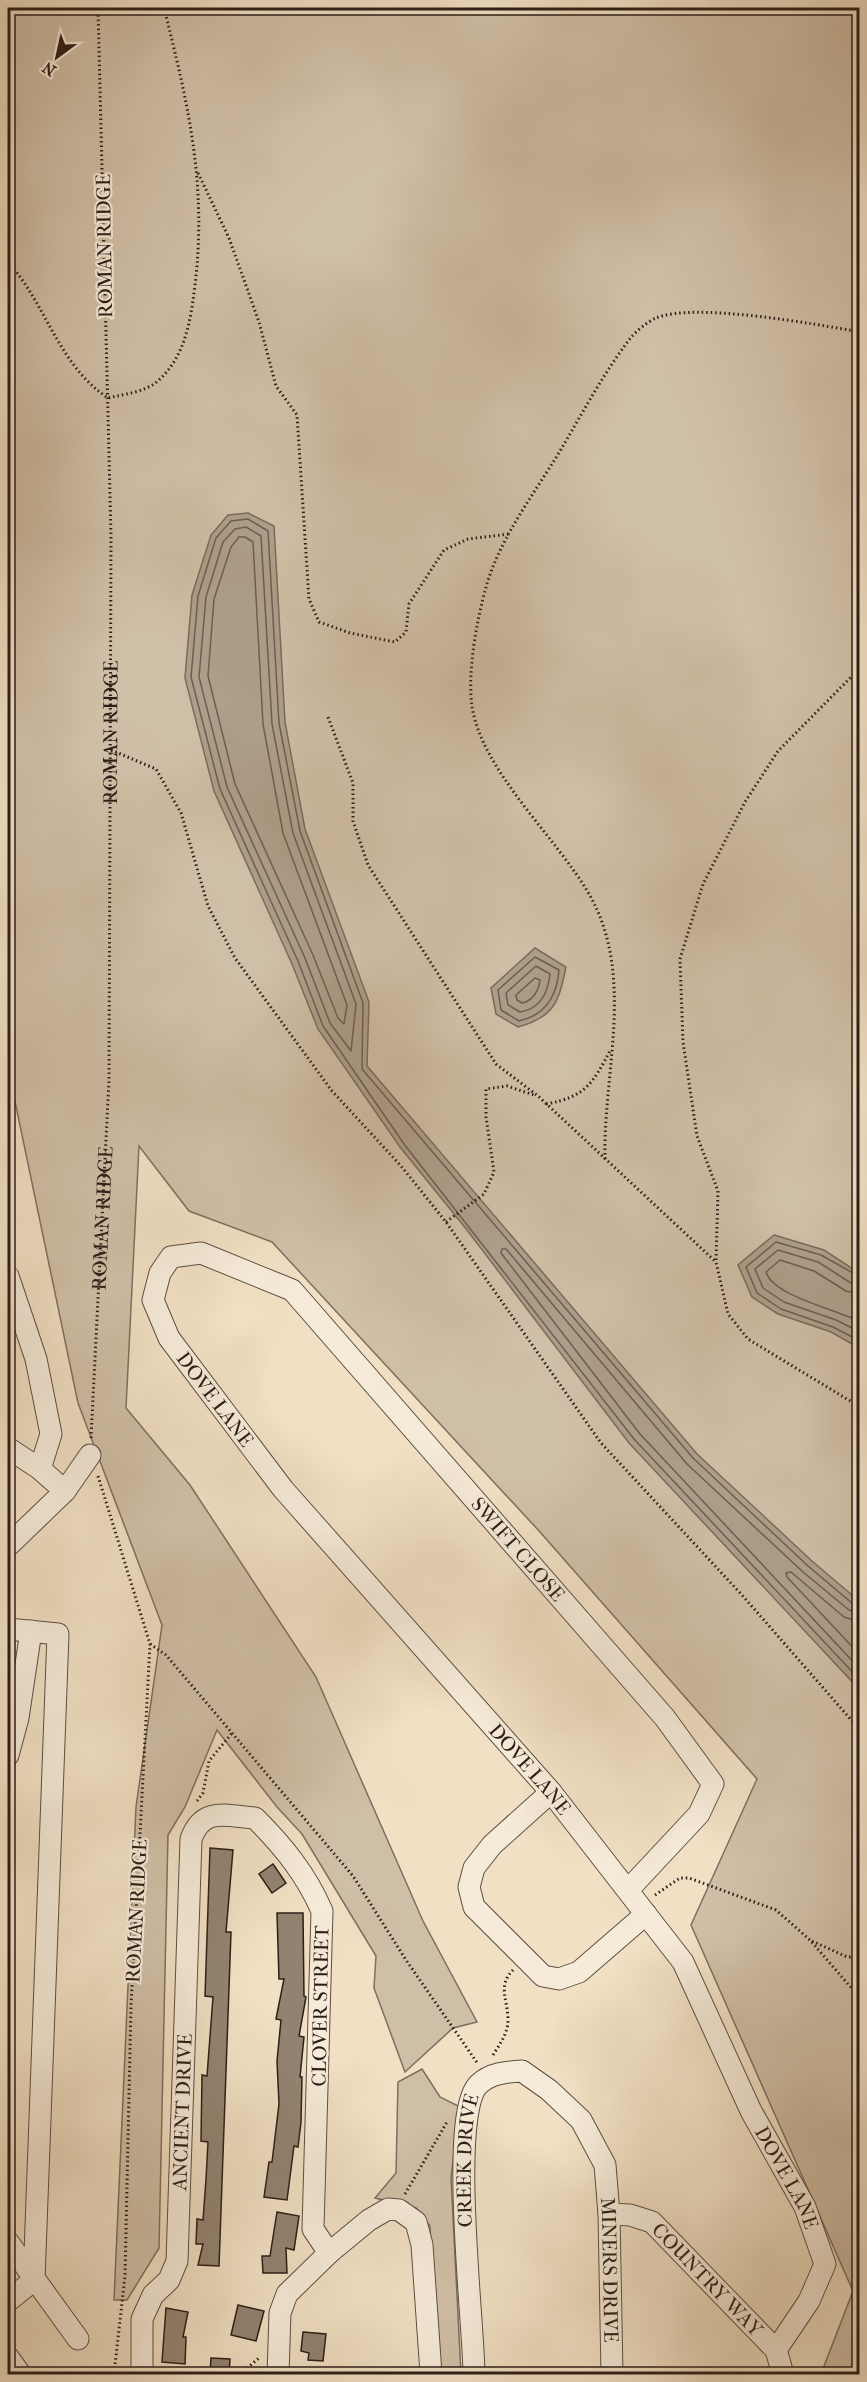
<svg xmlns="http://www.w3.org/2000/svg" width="867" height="2382" viewBox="0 0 867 2382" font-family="'IM FELL French Canon',serif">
<rect width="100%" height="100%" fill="#f1e0c4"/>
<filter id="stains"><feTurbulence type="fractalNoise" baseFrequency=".00333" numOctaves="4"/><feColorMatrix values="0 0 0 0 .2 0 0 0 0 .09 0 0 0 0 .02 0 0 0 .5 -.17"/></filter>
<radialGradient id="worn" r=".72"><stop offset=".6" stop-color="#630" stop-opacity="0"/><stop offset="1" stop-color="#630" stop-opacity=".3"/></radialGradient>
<path fill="#d0bfa7" stroke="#7e6e60" stroke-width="1.5" d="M 8,8 L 859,8 L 859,2374 L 821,2374 L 853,2291 L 691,1925 L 757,1779 L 540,1532 L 272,1242 L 189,1211 L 139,1146 L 126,1408 L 190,1485 L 316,1677 L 423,1921 L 477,2022 L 453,2028 L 405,2072 L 374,1988 L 376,1956 L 302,1834 L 277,1807 L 217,1730 L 185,1807 L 168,1835 L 159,2248 L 127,2300 L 114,2300 L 136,1807 L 162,1625 L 78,1403 L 8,1068 Z
M 422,2069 L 440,2097 L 460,2107 L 451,2177 L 461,2374 L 437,2374 L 430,2226 L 416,2208 L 375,2198 L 396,2173 L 398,2082 Z"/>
<path fill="#ae9e8a" stroke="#7a6b5c" stroke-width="1.5" d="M 248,513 L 274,526 L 285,722 L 305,829 L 369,1002 L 367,1066 L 697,1454 L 812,1561 L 859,1601 L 859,1689 L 629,1443 L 467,1230 L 400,1147 L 318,1029 L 292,964 L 214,791 L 185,678 L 192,595 L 211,535 L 228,515 Z
M 535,948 L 566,967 C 559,1001 555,1017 518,1027 L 496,1014 L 491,988 Z
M 774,1235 L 824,1250 L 859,1273 L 859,1348 L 831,1332 L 778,1314 L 752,1297 L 738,1265 Z"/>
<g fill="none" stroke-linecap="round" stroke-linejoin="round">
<path stroke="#6d5e51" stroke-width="1.5" d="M 246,527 L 261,536 L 272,724 L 293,833 L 356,1004 L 351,1051 L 330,1023 L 305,958 L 227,787 L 199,677 L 206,597 L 223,542 L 235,529 Z
M 245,537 L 253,542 L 263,724 L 283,833 L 347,1005 L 344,1024 L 338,1018 L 313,955 L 235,784 L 208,676 L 214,599 L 231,547 L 239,537 Z
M 535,957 L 559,970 C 557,996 546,1015 519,1021 L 501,1010 L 498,990 Z
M 536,966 L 550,974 C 548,993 540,1009 520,1012 L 508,1005 L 506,993 Z
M 535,978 L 540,980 C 539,990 533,1001 522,1003 L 517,1000 L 516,995 Z
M 860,1277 L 821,1255 L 776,1242 L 746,1267 L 757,1293 L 781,1309 L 833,1327 L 860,1341
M 860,1285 L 851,1283 L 818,1262 L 778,1250 L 755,1269 L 763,1288 L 784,1302 L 836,1320 L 860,1332
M 860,1294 L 846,1291 L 814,1271 L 780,1260 L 766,1272 C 773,1296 836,1309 860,1322
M 860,1605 L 853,1604 L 808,1566 L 693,1458 L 362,1069 L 363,1003 L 300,831 L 279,723 L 268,531 L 248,519 L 231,521 L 216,538 L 198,596 L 191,677 L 220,789 L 298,961 L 323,1026 L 404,1144 L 634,1439 L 860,1680
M 860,1613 L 849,1610 L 803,1572 L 687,1464 L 506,1249 L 502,1249 L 501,1253 L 640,1434 L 860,1669
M 860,1622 L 844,1617 L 791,1572 L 786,1573 L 787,1577 L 860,1655"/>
</g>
<path fill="#928371" stroke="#2c1e18" stroke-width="1.5" d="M 210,1848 L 233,1850 L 226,1932 L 231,1932 L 219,2266 L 198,2265 L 203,2244 L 196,2244 L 197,2219 L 203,2220 L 206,2179 L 208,2142 L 201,2141 L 202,2075 L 207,2076 L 213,1997 L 205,1996 Z
M 273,1864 L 286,1883 L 272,1893 L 259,1874 Z
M 277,1913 L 303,1913 L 304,1996 L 306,1997 L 299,2036 L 304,2037 L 300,2077 L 302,2077 L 301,2122 L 298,2147 L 294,2146 L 287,2200 L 264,2197 L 269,2162 L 272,2162 L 279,2104 L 277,2061 L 281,2020 L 276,2019 L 284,1979 L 279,1979 Z
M 277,2212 L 299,2216 L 294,2250 L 286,2248 L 287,2273 L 263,2273 L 262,2256 L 270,2256 Z
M 238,2305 L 264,2311 L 256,2341 L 231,2335 Z
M 166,2308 L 188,2312 L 183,2337 L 186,2337 L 185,2364 L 162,2362 Z
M 303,2332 L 326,2334 L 323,2361 L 308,2360 L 309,2353 L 301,2351 Z
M 211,2358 L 230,2359 L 229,2374 L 210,2374 Z"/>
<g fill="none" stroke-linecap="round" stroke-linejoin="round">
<g stroke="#5d4e43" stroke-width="23">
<g id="minor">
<path d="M 8,1276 L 36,1359 L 51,1434 L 40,1469"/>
<path d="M 8,1448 L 40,1469 L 65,1491"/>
<path d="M 8,1546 L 65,1491 L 90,1455"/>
<path d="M 8,1629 L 58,1634 L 34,2280 L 8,2301"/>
<path d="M 8,1755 L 18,1718 L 31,1631"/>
<path d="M 551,1792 L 492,1845 L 474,1868 L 469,1887 L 474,1907 L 543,1976 L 559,1979 L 579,1972 L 646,1914"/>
<path id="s2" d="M 628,1890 L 699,1814 L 713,1784 L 665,1718 L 292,1290 L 201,1253 L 171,1257 L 160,1273 L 153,1300 L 169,1338 L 283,1489 L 551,1792 L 683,1962 L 751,2111 L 805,2207 L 825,2264 L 809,2301 L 776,2350"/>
<path id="s3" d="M 609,2214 L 630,2215 L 652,2222 L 776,2350 L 783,2374"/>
<path d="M 8,2242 L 78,2339"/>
<path d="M 8,2357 L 20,2374"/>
<path id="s4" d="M 142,2374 L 142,2319 L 153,2295 L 169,2280 L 177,2261 L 191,1839 C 203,1806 226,1816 255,1818 C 283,1846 306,1874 322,1911 L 313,2229 L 329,2253"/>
<path d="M 278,2374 L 280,2313 L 287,2294 L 329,2253 L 369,2220 L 388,2209 L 399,2210 L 416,2222 L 422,2245 L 431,2374"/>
<path id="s5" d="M 474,2374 C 474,2325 448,2112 479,2084 C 491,2073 506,2072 522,2071 L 549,2090 L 581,2120 L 605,2165 L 609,2214 L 612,2374"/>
</g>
</g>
<g stroke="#2c1e18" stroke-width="3" stroke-dasharray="1.5 3" stroke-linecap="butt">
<path d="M 198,173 L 229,238 L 259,322 L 276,386 L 297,415 L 309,599 L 319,622 L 350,633 L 395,642 L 406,632 L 409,604 L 444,550 L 468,539 L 509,534"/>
<path d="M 8,262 C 47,305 58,365 108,398 C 125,394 146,392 159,380 C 184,357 190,324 194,293 C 208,189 189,107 164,8"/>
<path d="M 860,668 L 778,751 L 745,802 L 703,884 L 680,959 L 683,1042 L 697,1136 L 718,1191 L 716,1262 L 728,1314 L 748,1339 L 860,1407"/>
<path d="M 328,717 L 353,783 L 353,821 L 368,865 L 496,1064 L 538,1096 L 716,1262"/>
<path d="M 111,750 L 156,769 L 181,813 L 208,906 L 235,958 L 332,1091 L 401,1166 L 446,1222 L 601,1443 L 742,1595 L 860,1730"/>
<path d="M 546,1104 C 586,1097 593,1083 611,1049"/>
<path d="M 605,1159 C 603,1071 636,976 589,894 C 557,838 481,770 472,706 C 467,673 477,619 486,587 C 500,538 534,494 560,451 C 582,414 603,374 629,340 C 635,332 647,322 656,318 C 693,302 815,324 860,332"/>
<path d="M 446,1222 L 484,1194 L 494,1172 L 486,1117 L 486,1089 L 507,1086 L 534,1095"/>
<path id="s1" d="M 91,1438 L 109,1080 L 111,537 L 98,8"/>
<path d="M 98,1476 L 150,1644 L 131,2005 L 125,2276 L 114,2374"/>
<path d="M 150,1644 L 166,1655 L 353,1876 L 406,1960 L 478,2064"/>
<path d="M 197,1801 L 203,1793 L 209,1761 L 232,1733"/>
<path d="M 655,1895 L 680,1878 L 689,1878 L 776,1910 L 810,1940 L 860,1998"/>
<path d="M 812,1941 L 847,1957 L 860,1957"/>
<path d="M 493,2055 C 500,2044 508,2033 508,2020 C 508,2000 497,1986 513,1970"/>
<path d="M 405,2194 L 447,2122"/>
<path d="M 240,2374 L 259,2358"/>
</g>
<use href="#minor" stroke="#f6ebd9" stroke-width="21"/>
</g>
<g text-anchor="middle" stroke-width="4.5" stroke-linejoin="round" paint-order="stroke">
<g font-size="20" fill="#2c1e18" stroke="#f6ebd9">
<text transform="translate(104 246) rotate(-91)" y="7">ROMAN RIDGE</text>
<text dy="7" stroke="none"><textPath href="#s1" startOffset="706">ROMAN RIDGE</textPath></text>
<text dy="7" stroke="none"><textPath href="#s1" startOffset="220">ROMAN RIDGE</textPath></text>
<text dy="7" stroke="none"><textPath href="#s2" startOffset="1080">DOVE LANE</textPath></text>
<text transform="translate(518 1549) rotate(49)" y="7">SWIFT CLOSE</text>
<text dy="7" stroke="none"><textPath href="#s2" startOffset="1566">DOVE LANE</textPath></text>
<text transform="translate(136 1911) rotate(-87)" y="7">ROMAN RIDGE</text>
<text transform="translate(320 2006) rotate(-89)" y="7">CLOVER STREET</text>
<text dy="7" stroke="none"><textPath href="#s4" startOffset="273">ANCIENT DRIVE</textPath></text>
<text dy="7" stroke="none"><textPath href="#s5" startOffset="214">CREEK DRIVE</textPath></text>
<text dy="7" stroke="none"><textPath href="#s2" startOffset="2052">DOVE LANE</textPath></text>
<text dy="7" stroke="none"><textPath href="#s5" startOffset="572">MINERS DRIVE</textPath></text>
<text dy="7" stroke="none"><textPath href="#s3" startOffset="124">COUNTRY WAY</textPath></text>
</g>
</g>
<rect width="867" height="2382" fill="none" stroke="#f1e0c4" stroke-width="30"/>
<rect x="9" y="9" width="849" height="2364" fill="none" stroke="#2c1e18" stroke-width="3"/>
<rect x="15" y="15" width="837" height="2352" fill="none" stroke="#2c1e18" stroke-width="1.5"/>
<g transform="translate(57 57) rotate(213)" stroke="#f6ebd9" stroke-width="4.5" paint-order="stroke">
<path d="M0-4.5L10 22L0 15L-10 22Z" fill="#2c1e18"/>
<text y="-9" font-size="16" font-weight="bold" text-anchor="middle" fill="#2c1e18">N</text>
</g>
<rect width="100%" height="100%" filter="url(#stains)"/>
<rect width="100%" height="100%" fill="url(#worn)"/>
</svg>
